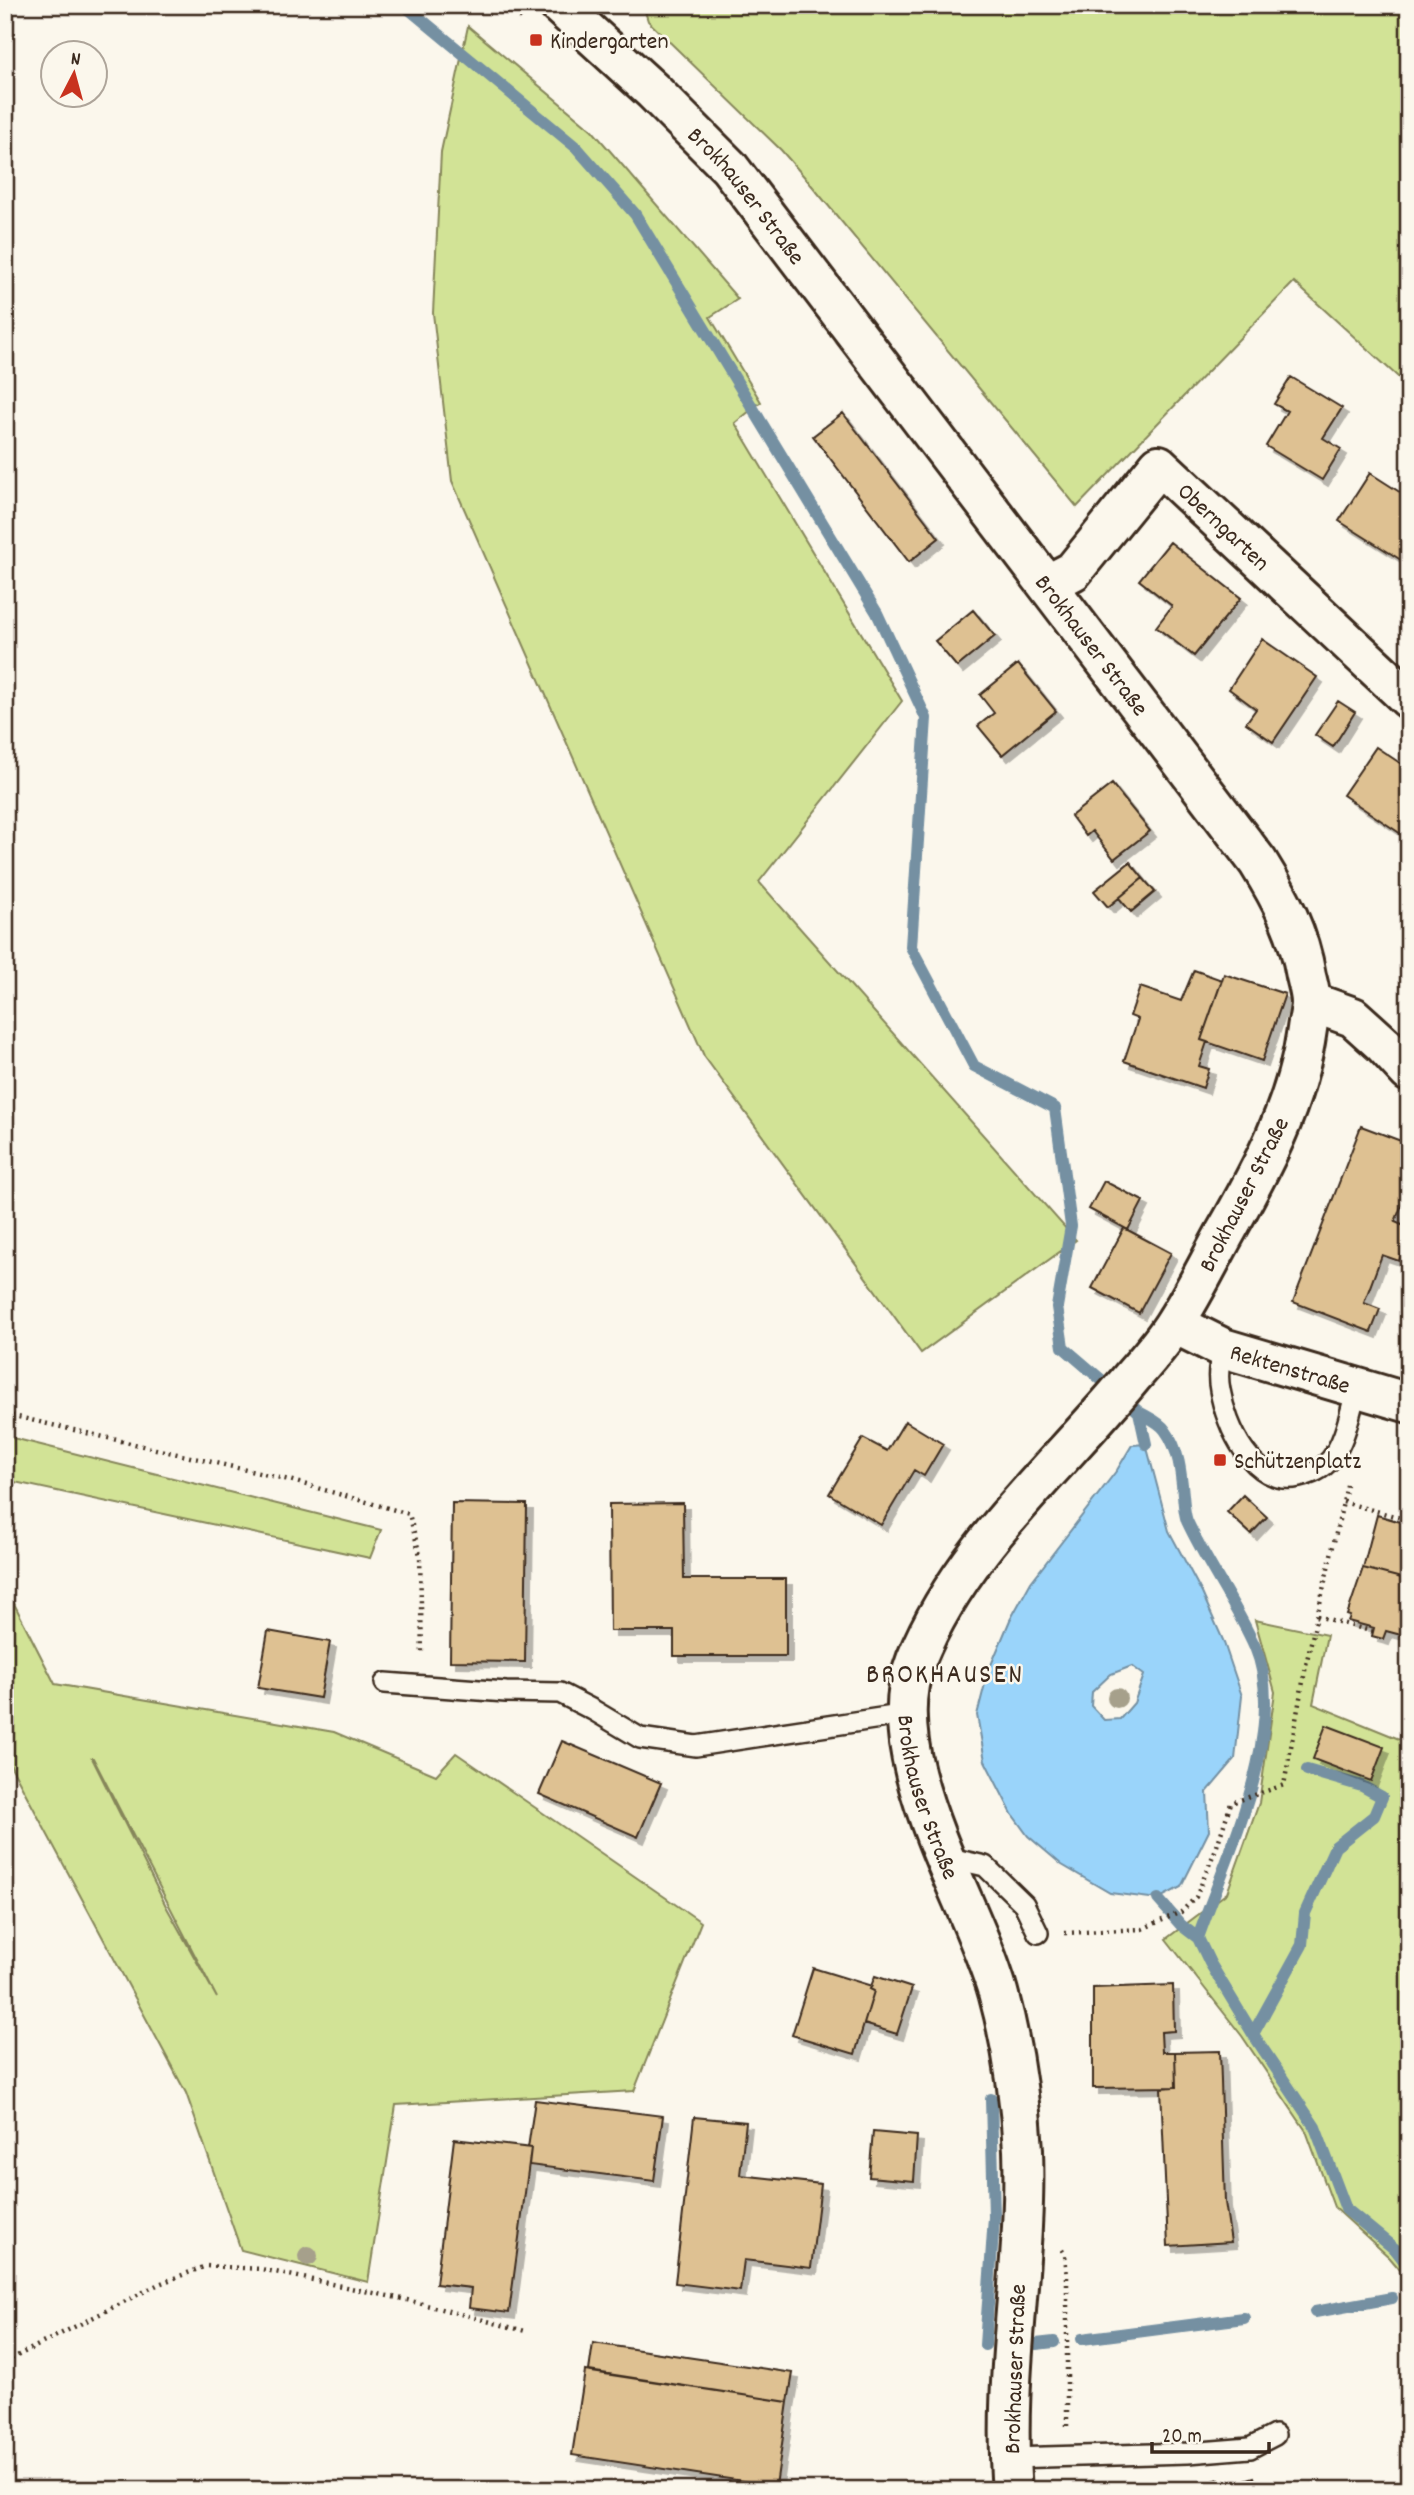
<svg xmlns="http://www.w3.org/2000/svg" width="1414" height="2495" viewBox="0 0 1414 2495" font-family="Dekko,sans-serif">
<defs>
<filter id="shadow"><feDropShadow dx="6" dy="6" stdDeviation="0" flood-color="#0004"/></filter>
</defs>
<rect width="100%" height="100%" fill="#fbf7ec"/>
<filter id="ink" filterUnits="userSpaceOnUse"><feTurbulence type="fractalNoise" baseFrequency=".0143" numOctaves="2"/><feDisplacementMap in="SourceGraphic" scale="14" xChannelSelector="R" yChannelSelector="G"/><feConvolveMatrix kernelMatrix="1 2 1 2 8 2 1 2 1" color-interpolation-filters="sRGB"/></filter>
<g filter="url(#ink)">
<path fill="#d2e396" stroke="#86865a" stroke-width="2" fill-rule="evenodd" d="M 643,5 L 1409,5 L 1409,387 L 1294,282 L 1077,507 L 808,181 L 781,150 L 648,21 Z
M 468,26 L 592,130 L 738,299 L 710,317 L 761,402 L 735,423 L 902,701 L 759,882 L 1076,1240 L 921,1353 L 704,1056 L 452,481 L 433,313 L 441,152 Z
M 5,1436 L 381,1530 L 370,1558 L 5,1480 Z
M 5,1586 L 55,1684 L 334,1732 L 436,1775 L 456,1753 L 701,1922 L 634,2091 L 396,2105 L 368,2282 L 241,2250 L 186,2093 L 5,1755 ZM 92,1758 L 93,1758 L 217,1998 L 166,1906 Z
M 1255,1620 L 1327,1635 L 1313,1704 L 1409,1743 L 1409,2259 L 1401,2271 L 1390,2258 L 1334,2207 L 1306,2131 L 1242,2036 L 1166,1939 L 1227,1893 L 1259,1803 L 1275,1692 Z"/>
<path fill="#9ad4fa" stroke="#7490a2" stroke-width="2" fill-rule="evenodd" d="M 1146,1444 L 1169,1531 L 1202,1593 L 1223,1640 L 1242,1696 L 1235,1759 L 1207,1792 L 1209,1831 L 1181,1887 L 1158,1899 L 1110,1893 L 1062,1865 L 1028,1836 L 1012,1814 L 985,1761 L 977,1715 L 988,1672 L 1010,1620 L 1031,1582 L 1117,1470 L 1132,1445 ZM 1132,1666 L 1144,1675 L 1134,1703 L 1120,1719 L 1104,1720 L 1091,1706 L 1092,1692 L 1111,1674 Z"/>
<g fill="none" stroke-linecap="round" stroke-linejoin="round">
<path stroke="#7490a2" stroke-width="12" d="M 404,5 L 577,148 L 635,214 L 877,613 L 926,718 L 911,947 L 974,1066 L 1055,1108 L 1071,1226 L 1057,1307 L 1063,1347 L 1139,1412 L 1146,1444
M 1139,1412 C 1147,1417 1160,1422 1165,1430 C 1179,1449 1181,1472 1183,1495 C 1184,1504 1184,1513 1187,1521 C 1207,1564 1236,1604 1255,1647 C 1290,1729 1225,1859 1198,1938
M 1158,1899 L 1181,1925 L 1198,1938 L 1210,1963 L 1253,2034 L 1315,2127 L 1346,2209 L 1396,2250 L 1409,2267
M 1253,2034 L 1302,1945 L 1305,1913 L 1335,1847 L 1374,1816 L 1382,1797 L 1362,1786 L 1307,1770
M 1315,2312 L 1392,2298
M 1082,2339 L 1244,2318
M 1036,2344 L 1054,2342
M 985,2345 L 994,2217 L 991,2099"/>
</g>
<path fill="#dec192" stroke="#3b2a1e" stroke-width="2" filter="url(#shadow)" d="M 1291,377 L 1342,408 L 1323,438 L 1341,449 L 1322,480 L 1266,446 L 1287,411 L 1274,404 Z
M 843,413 L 939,538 L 909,562 L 813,436 Z
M 1370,473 L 1409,498 L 1409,548 L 1401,560 L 1339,521 Z
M 1170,542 L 1241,598 L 1194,656 L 1156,627 L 1172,606 L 1139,580 Z
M 973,610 L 995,636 L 957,667 L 935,641 Z
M 1262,639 L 1317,677 L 1273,742 L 1246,723 L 1256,709 L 1229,689 Z
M 1018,664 L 1056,711 L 1002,755 L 978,726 L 994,713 L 980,695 Z
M 1338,701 L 1355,712 L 1333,747 L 1315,735 Z
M 1376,747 L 1409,769 L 1407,838 L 1343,795 Z
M 1112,784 L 1150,831 L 1114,859 L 1092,831 L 1086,836 L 1071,816 Z
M 1130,862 L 1143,878 L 1108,907 L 1094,891 Z
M 1143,878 L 1155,892 L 1131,912 L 1119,898 Z
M 1194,970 L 1222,980 L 1201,1040 L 1207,1042 L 1199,1066 L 1209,1069 L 1203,1088 L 1124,1061 L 1138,1019 L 1130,1016 L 1140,987 L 1181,1001 Z
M 1224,974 L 1285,994 L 1262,1061 L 1201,1040 Z
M 1361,1126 L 1409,1144 L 1409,1187 L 1395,1222 L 1409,1228 L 1409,1236 L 1399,1261 L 1382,1255 L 1364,1303 L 1380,1309 L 1371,1332 L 1293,1302 Z
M 1104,1181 L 1143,1201 L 1128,1230 L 1089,1209 Z
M 1124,1228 L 1171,1253 L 1139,1313 L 1092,1288 Z
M 905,1421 L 943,1444 L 924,1476 L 914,1470 L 881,1525 L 829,1494 L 863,1438 L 887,1451 Z
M 1243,1495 L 1267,1517 L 1251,1534 L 1227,1512 Z
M 452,1503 L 527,1504 L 525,1662 L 450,1661 Z
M 683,1503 L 684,1579 L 786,1579 L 786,1656 L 674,1656 L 674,1631 L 610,1631 L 609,1504 Z
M 1377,1515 L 1404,1523 L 1406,1516 L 1409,1516 L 1409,1580 L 1363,1568 Z
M 1363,1568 L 1409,1580 L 1409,1607 L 1401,1635 L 1386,1631 L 1383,1639 L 1372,1636 L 1374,1628 L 1348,1621 L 1350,1616 L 1347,1615 Z
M 268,1631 L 330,1642 L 320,1698 L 258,1688 Z
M 1326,1725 L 1384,1747 L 1371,1781 L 1313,1759 Z
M 562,1741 L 661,1783 L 638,1837 L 539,1794 Z
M 813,1968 L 872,1986 L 870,1989 L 874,1991 L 855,2054 L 792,2035 Z
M 875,1976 L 912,1988 L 897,2034 L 864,2024 L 874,1991 L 870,1989 Z
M 1173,1985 L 1174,2031 L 1161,2032 L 1162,2052 L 1175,2052 L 1176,2087 L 1093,2088 L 1093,1988 Z
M 1220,2051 L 1225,2202 L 1231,2242 L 1168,2246 L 1161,2088 L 1176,2087 L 1175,2052 Z
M 535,2100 L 663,2116 L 654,2181 L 529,2165 L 531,2148 L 528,2148 Z
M 694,2117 L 746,2122 L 740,2175 L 821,2184 L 811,2268 L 744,2260 L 740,2291 L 675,2283 Z
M 873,2132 L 917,2136 L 914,2181 L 869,2177 Z
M 454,2139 L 531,2148 L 509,2313 L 469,2308 L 471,2288 L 436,2284 Z
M 593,2343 L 793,2373 L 788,2402 L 589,2371 Z
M 585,2371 L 788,2402 L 776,2486 L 572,2455 Z
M 1254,2477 L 1258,2490 L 1185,2490 L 1219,2479 L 1222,2487 Z"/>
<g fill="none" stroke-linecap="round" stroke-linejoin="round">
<g stroke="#3b2a1e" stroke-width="24">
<path id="service" d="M 1223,1348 C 1219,1362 1217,1376 1220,1390 C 1226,1426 1253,1488 1299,1477 C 1311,1474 1322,1470 1331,1459 C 1346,1440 1350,1411 1357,1388
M 385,1683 L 506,1692 L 560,1693 L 593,1710 L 640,1738 L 696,1746 L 907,1714
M 945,1857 L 985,1866 L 1024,1904 L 1038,1933
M 1009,2458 L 1188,2453 L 1250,2448 L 1275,2435"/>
</g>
<g stroke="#3b2a1e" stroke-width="44">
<g id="minor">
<path id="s1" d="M 1048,584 L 1073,571 L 1159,465 L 1409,699"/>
<path d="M 1311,1002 L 1353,1017 L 1384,1045 L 1409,1072"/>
<path id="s2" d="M 1175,1324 L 1223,1348 L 1409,1403"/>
</g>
</g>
<g stroke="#3b2a1e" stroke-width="44">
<g id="tertiary">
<path id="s3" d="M 559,5 L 653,91 L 729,167 L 1258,862 C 1281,899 1299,933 1306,976 C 1308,984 1311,994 1311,1003 C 1311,1011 1308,1021 1307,1029 C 1297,1104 1261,1170 1224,1235 C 1208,1264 1194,1293 1176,1321 C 1164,1341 1147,1360 1132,1377 C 1057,1468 961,1548 916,1660 C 877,1757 971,1897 998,1992 C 1012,2043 1020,2097 1023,2150 C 1027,2263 1002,2377 1012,2490"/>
</g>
</g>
<path stroke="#3b2a1e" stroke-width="4.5" stroke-dasharray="2 5" stroke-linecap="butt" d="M 503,5 L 522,19
M 5,1414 L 289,1480 L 409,1514 L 420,1555 L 422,1656
M 1343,1502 L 1405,1519
M 1317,1616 L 1374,1632
M 1065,1933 L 1142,1929 L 1181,1912 L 1196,1897 L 1217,1846 L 1231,1803 L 1284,1785 L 1307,1660 L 1347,1485
M 1062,2250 L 1065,2255 L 1067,2276 L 1067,2426
M 5,2362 L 159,2284 L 206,2266 L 261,2269 L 407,2300 L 525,2331"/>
<use href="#service" stroke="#fbf7ec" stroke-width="19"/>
<use href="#minor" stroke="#fbf7ec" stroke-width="38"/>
<use href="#tertiary" stroke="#fbf7ec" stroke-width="38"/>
</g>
<g fill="#a6a08b">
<circle cx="1117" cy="1698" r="10"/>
<circle cx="308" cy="2256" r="10"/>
</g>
</g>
<g fill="#c8321e" stroke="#fbf7ec" stroke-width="2.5">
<rect x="529" y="33" width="14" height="14" rx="3.5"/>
<rect x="1213" y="1453" width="14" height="14" rx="3.5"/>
</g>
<g text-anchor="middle" stroke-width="5" stroke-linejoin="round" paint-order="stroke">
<g font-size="24" fill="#3b2a1e" stroke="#fbf7ec" text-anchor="start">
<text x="550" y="48">Kindergarten</text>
<text x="1234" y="1468">Schützenplatz</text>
</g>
<g font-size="24" fill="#3b2a1e" stroke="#fbf7ec">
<text dy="8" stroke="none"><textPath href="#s3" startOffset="268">Brokhauser Straße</textPath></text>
<text dy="8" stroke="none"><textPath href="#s1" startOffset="254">Oberngarten</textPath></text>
<text dy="8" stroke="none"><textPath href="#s3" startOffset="835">Brokhauser Straße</textPath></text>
<text transform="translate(1243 1194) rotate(-63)" y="8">Brokhauser Straße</text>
<text dy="8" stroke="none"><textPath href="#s2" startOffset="124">Rektenstraße</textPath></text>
<text dy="8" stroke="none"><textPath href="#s3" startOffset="2179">Brokhauser Straße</textPath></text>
<text transform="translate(1014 2369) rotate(-88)" y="8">Brokhauser Straße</text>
</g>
<g font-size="28" letter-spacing="2" fill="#3b2a1e" stroke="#fbf7ec">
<text x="945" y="1682">BROKHAUSEN</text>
</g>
</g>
<rect width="1414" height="2495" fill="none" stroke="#fbf7ec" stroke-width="28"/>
<rect x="14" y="14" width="1386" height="2467" fill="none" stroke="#3b2a1e" stroke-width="2.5" filter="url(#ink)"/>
<g transform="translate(74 74) rotate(6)"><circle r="33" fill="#fbf7ec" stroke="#aea59a" stroke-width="2"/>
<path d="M0-5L12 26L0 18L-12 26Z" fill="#c8321e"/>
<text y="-10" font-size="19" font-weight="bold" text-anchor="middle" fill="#3b2a1e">N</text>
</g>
<path d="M1152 2442v10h117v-10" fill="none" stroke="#3b2a1e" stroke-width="3.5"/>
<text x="1162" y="2442" font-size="21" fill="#3b2a1e" stroke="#fbf7ec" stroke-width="5" paint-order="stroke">20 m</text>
</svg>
